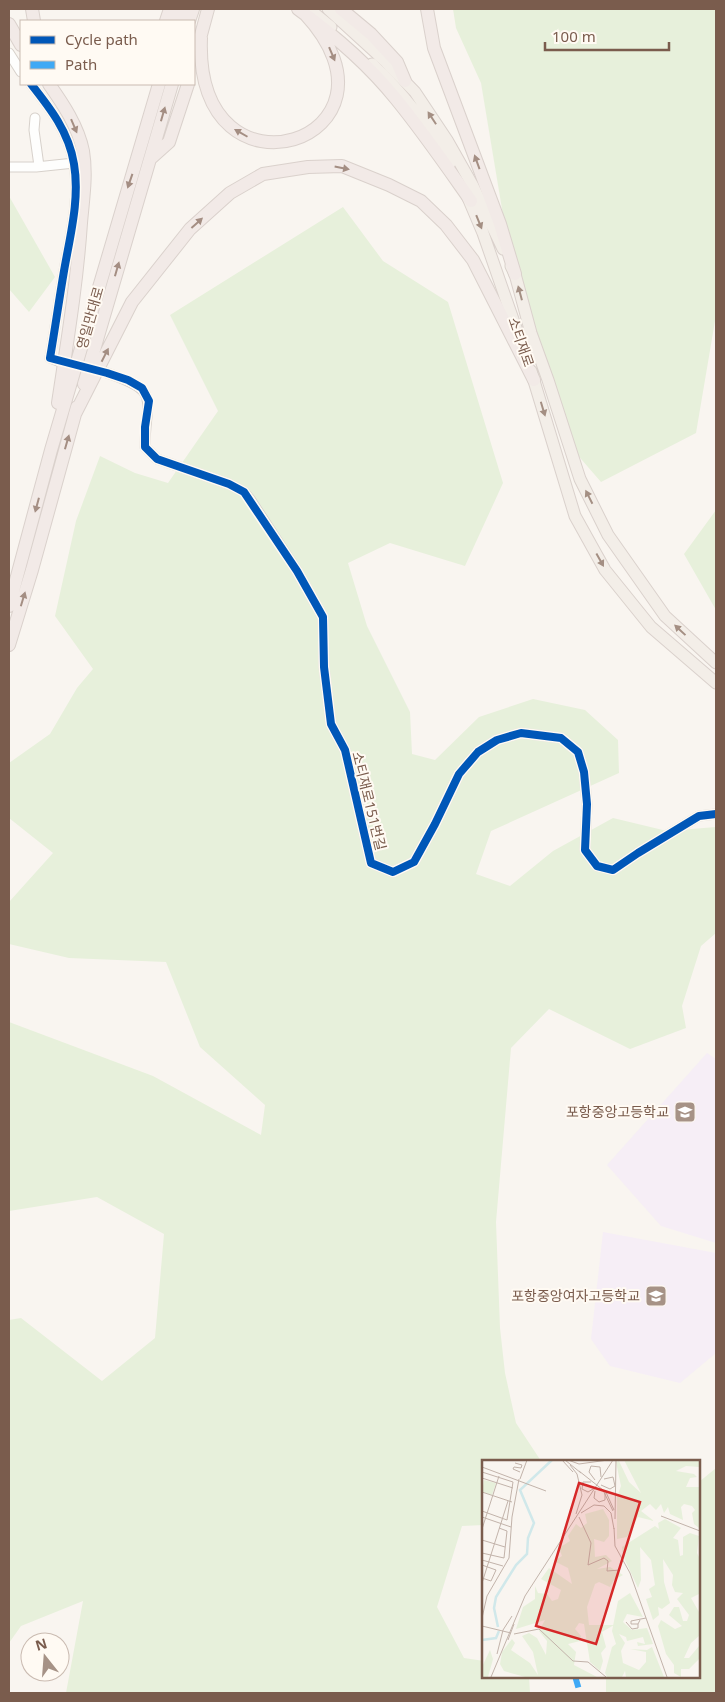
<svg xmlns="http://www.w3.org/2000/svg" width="725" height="1702" viewBox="0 0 725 1702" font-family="'Noto Sans','Noto Sans KR',sans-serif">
<rect width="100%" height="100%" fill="#f9f5f0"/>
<path fill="#f6eef6" d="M 707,1053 L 716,1059 L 716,1243 L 661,1226 L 607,1165 Z
M 603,1232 L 716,1253 L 716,1353 L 680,1383 L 610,1366 L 591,1339 Z"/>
<path fill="#e7f0db" d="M 453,9 L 716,9 L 716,315 L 696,433 L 601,482 L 575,452 L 508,245 L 481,83 L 456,28 Z
M 9,196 L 55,277 L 29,312 L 9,289 Z
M 343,207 L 383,261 L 448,302 L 503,483 L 465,566 L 390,543 L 348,563 L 367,626 L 410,712 L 412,754 L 435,760 L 479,717 L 533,699 L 585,710 L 618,740 L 619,773 L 491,831 L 476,874 L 510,886 L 553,851 L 613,818 L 667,831 L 716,827 L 716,933 L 701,946 L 682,1006 L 686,1028 L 630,1049 L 549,1009 L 511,1048 L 496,1222 L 500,1328 L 505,1373 L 516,1423 L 541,1461 L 484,1461 L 484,1525 L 462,1526 L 437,1607 L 464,1658 L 484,1661 L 484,1676 L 529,1676 L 530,1693 L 66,1693 L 83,1601 L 21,1626 L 9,1643 L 9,1320 L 21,1318 L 102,1381 L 155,1338 L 164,1234 L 97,1197 L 9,1211 L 9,1022 L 153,1076 L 261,1135 L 265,1105 L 200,1047 L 166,962 L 69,958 L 9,944 L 9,902 L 53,853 L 9,818 L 9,763 L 50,734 L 77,688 L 93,669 L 55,616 L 76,521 L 100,456 L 135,473 L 168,483 L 218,411 L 170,315 Z
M 716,510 L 716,610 L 684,554 Z
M 716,1468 L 716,1693 L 606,1693 L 606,1679 L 604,1676 L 699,1676 L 699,1482 Z"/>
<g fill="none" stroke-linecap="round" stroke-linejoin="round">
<g stroke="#d7d1cb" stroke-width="11">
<path id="minor" d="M 9,53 L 21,72
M 31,84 C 50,108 69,132 74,164 C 80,199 70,236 64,271 C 59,300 55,329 50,358 L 60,362
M 35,118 L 34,130 L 39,166
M 9,167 L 36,167 L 74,163
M 107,373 C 163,392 145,398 145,447 L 157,459 L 229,484 L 244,492 L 250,499 L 297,571 L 323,617 L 324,667 L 331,724 L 345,750 L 371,863 L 393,872 L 414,862 L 435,824 L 459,774 L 478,752 L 497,740 L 521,733 L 561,738 L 578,752 L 584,772 L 587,804 L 585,850 L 597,866 L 613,870 L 638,853 L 699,816 L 716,814"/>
</g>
<g stroke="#dad1cc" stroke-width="13">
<path id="major" d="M 309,9 L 331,27
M 328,9 L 385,61 L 415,92 L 447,140 L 473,186 L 503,249
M 372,64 C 403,93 429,127 450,163
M 466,193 L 483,233 L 524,351
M 511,266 L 515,274 L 531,333 L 548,380 L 580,479 L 608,535 L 665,616 L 716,663
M 531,371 L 575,516 L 605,570 L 651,627 L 716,683"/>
</g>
<g stroke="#dad1cc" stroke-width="14">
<path id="highway" d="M 32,9 L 34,21
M 298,9 C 334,35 368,64 396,99 C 423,132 447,167 471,201
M 341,9 L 371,34 L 397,62 L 405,81
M 427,9 L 434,48 L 500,224 L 515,274
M 166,21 L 170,9
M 178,21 L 182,9
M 189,21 L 193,9
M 9,24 L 21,45
M 201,38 C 194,215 421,139 305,14
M 198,46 L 208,9
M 49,84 C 63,104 78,126 83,151 C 87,175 83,199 81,223 C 77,283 67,343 58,403
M 150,159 L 169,142 L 188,84
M 84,384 L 172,84
M 75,414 L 132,302 L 190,229 L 230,193 L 263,174 L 308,167 L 342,166 L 389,185 L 421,201 L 446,225 L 473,260 L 534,380
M 9,606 L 51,450 L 159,84
M 9,645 L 32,570 L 77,407"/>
</g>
<use href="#minor" stroke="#fefefd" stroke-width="9"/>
<use href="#major" stroke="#f3eee8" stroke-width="11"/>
<use href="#highway" stroke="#f2eae7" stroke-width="12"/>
<path stroke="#3fa9f5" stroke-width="6" stroke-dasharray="12 6" stroke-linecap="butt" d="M 575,1676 L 580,1693"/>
<g stroke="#fffaf3" stroke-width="11">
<path id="cycleway" d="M 31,84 C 50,108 69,132 74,164 C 80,199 70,236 64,271 C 59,300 55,329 50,358 L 107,373 L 128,380 L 142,388 L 149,401 L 145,427 L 145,447 L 157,459 L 229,484 L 244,492 L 297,571 L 323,617 L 324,667 L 331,724 L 345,750 L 371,863 L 393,872 L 414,862 L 435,824 L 459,774 L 478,752 L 497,740 L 521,733 L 561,738 L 578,752 L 584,772 L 587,804 L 585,850 L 597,866 L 613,870 L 638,853 L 699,816 L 716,814"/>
</g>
<use href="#cycleway" stroke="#0057b8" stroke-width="8"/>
</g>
<defs><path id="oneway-solid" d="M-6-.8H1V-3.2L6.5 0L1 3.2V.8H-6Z" transform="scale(1.25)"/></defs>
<g fill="#a48e83">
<use href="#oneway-solid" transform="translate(332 54) rotate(67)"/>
<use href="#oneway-solid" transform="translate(163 114) rotate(-74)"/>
<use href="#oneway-solid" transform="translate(74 126) rotate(67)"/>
<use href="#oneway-solid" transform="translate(241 133) rotate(-150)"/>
<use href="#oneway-solid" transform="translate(477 162) rotate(-110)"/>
<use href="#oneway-solid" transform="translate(342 168) rotate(11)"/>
<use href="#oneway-solid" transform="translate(130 181) rotate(109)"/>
<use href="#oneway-solid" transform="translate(197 223) rotate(-42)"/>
<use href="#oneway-solid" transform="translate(117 269) rotate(-74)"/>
<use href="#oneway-solid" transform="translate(105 355) rotate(-63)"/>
<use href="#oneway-solid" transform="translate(67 442) rotate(-74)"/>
<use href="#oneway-solid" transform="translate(37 505) rotate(105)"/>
<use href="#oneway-solid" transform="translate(23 599) rotate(-73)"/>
</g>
<g fill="#a48f83">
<use href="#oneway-solid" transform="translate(432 118) rotate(-123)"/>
<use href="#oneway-solid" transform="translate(479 222) rotate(68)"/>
<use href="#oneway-solid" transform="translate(520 293) rotate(-105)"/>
<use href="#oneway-solid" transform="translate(543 409) rotate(73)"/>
<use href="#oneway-solid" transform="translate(589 497) rotate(-117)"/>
<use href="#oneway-solid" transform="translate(600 560) rotate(61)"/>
<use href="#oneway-solid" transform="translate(680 630) rotate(-137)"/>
</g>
<defs>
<g id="school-square" transform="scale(1.125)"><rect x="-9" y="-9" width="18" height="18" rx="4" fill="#a69286" stroke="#fffaf3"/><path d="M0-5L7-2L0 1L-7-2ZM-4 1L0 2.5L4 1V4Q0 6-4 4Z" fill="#fff"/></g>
</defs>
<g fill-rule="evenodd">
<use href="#school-square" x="685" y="1112"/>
<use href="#school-square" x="656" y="1296"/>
</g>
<g text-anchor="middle" stroke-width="4" stroke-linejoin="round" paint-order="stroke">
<g font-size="14" fill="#7a5c4d" stroke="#fffaf3">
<text transform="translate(90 318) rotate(-74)" y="5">영일만대로</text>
<text transform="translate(521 342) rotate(71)" y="5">소티재로</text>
<text transform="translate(369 801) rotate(76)" y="5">소티재로151번길</text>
</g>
<g font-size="14" fill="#7a5c4d" stroke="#fffaf3" text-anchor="end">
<text x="669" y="1117">포항중앙고등학교</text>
<text x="640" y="1301">포항중앙여자고등학교</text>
</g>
</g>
<g transform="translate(482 1460)">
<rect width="218" height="218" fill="#f9f5f0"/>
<path d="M 142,0 L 217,0 L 217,7 L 204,6 L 194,11 L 212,14 L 215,17 L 208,18 L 204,27 L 217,27 L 217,68 L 212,64 L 210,53 L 213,50 L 210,46 L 202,44 L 199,47 L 201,60 L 188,54 L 186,47 L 182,53 L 179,44 L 174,50 L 168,44 L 159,51 L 172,61 L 156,57 L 145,77 L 135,79 L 135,37 L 139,26 L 134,2 L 137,1 L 147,22 L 159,33 ZM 2,20 L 14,23 L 10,35 L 0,32 ZM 121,49 L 127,60 L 127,76 L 122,82 L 112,79 L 113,97 L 124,95 L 130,101 L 115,109 L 128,107 L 141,115 L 132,120 L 128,127 L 117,122 L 113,124 L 105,147 L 107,165 L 132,165 L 120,172 L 124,187 L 119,193 L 121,201 L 118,211 L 108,202 L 102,164 L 97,163 L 93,169 L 99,176 L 98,181 L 86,184 L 94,192 L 92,205 L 115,217 L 43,217 L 22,211 L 18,204 L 20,192 L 30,179 L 33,183 L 29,190 L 48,203 L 56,215 L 51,192 L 40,176 L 47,173 L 55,178 L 64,195 L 65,181 L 57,171 L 63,160 L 34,169 L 41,147 L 53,139 L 53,126 L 56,133 L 65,134 L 70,141 L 76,139 L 79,130 L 59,119 L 67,108 L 90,124 L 86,108 L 72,101 L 80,96 L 77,88 L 88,81 L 86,76 L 94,64 L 99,68 L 105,63 L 103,54 ZM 183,59 L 199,68 L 191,78 L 196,80 L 198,96 L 201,95 L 201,77 L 208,73 L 217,76 L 215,93 L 217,97 L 217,134 L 209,138 L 217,152 L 217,176 L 209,183 L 202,198 L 207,198 L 217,186 L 217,199 L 207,209 L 199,209 L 199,217 L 192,213 L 192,205 L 184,194 L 176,166 L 179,160 L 193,169 L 200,166 L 187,155 L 192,147 L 197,147 L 201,161 L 205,161 L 207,155 L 195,139 L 201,133 L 193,132 L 190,125 L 191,115 L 181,99 L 182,122 L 188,143 L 180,149 L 176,147 L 177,155 L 171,160 L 164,139 L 170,137 L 167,129 L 173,125 L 169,100 L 158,87 L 159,120 L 156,128 L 141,96 L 140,87 L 173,66 L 177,69 L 176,63 ZM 148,133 L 161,157 L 145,154 L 141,162 L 150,170 L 165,168 L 171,184 L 156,186 L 155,182 L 163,184 L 161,177 L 145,181 L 144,177 L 137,174 L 143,183 L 139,191 L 141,203 L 157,210 L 164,202 L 164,192 L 148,189 L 165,190 L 170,187 L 182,217 L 144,217 L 143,211 L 140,217 L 125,217 L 123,213 L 130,187 L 134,184 L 130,171 L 136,141 ZM 15,185 L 6,217 L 0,217 L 0,207 L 8,190 L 11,199 Z" fill="#e7f0db"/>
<path fill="none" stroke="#d0e8ea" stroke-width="2.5" d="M 16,167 L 12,148 L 14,137 L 34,105 L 45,94 L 46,78 L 52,63 L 38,30 L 70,0M 0,180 L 14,178 L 17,171"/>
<path fill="none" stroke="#c2b3aa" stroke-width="1" d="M 80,0 L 91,12M 83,0 L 99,13M 86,0 L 97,4 L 126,0M 33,3 L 40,5 L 39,8 L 32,7 L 31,9 L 38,12M 88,5 L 95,14 L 100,35 L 94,54M 0,7 L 64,31M 97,11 L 121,30 L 131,51M 0,18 L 31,28M 38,19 L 45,0M 113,20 L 107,12 L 109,6 L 118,7 L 119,17M 109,22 L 101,22 L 100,29 L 106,32 L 111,29M 119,25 L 128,29 L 133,26 L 131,17 L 122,19M 123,30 L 132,50M 113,31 L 112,38 L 117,42 L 123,40 L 123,33M 0,32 L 30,42M 0,51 L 25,60 L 31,22 L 0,12M 99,53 L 112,45 L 122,46 L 129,53 L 132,69M 179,56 L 218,71M 0,57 L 29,67M 97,57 L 109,83 L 106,105 L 122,98 L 126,101 L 125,111 L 138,110M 133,59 L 134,0M 132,68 L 133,86 L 148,113 L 185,217M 0,69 L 17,16M 0,80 L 23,87M 0,93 L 22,98 L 25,71 L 17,68M 0,100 L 21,106M 0,105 L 14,110 L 9,121 L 0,118M 0,123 L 26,41M 0,158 L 5,136 L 27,98 L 30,57 L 37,19M 158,160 L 156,164 L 149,164 L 149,161 L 164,158M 144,162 L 150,169 L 156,168 L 156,164M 0,166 L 29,173M 32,174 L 57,169 L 91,201 L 106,202 L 124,217M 26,180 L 32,164M 15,194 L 21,170 L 30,156M 9,217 L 43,136 L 131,0"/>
<path fill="#d62828" fill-opacity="0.15" stroke="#d62828" stroke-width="2.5" d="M 97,23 L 158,42 L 114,184 L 54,166 Z"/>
<rect width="218" height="218" fill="none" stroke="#7a5c4d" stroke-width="2.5"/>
</g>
<rect width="725" height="1702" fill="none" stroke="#7a5c4d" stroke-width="20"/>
<rect x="20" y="20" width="175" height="65" fill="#fffaf3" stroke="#cabbb1"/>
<rect x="30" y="36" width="25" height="8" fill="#0057b8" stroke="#cabbb1"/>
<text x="65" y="45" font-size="15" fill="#7a5c4d">Cycle path</text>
<rect x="30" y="61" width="25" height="8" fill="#3fa9f5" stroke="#cabbb1"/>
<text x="65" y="70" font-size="15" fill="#7a5c4d">Path</text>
<g transform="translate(45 1657) rotate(343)"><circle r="24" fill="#fffaf3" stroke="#cabbb1"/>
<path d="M0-4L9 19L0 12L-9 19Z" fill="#a69286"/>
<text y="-8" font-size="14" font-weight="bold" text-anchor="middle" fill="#7a5c4d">N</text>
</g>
<path d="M545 42v8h124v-8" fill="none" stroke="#7a5c4d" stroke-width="2.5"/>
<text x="552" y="42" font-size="15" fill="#7a5c4d" stroke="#fffaf3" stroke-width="4" paint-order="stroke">100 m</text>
</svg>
